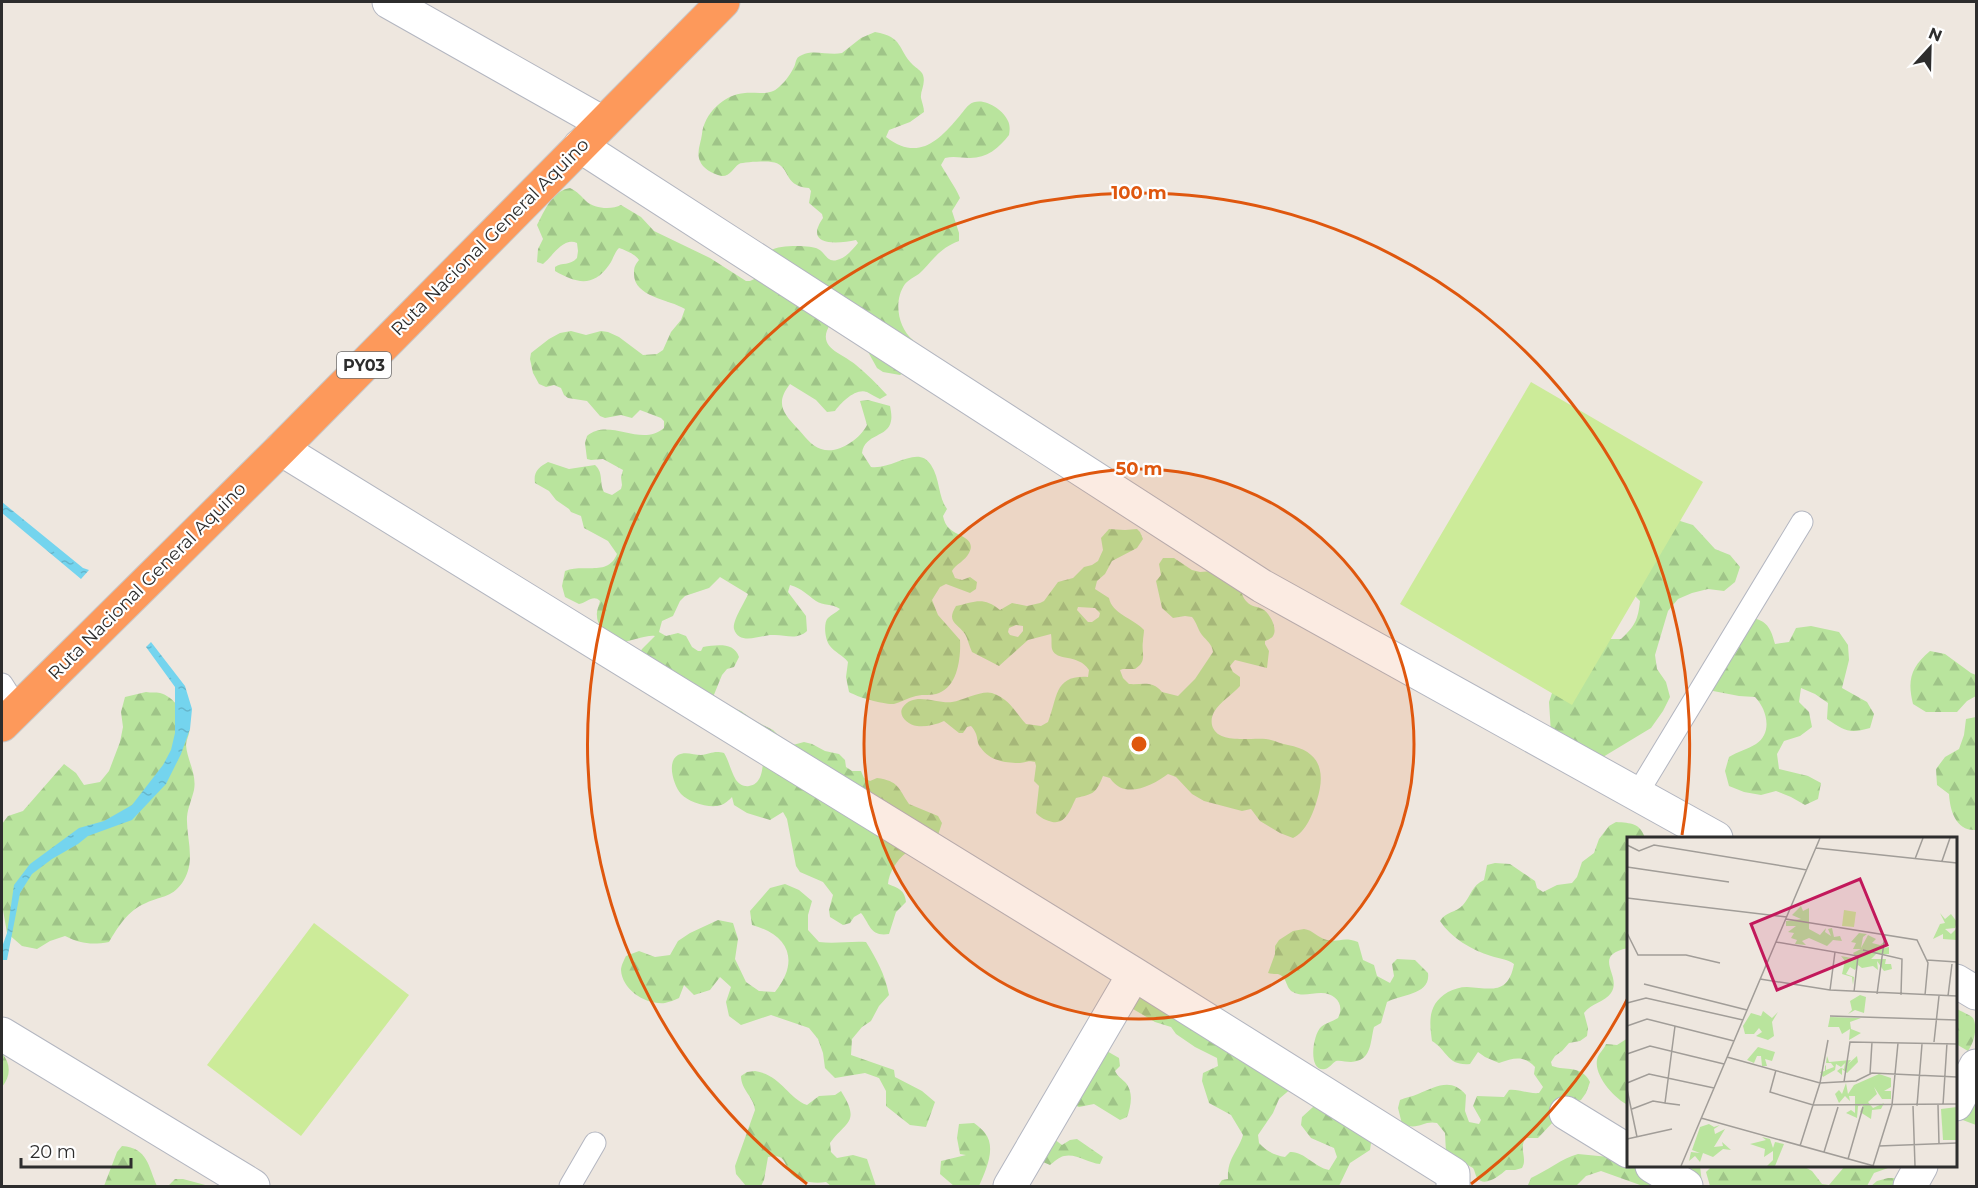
<svg xmlns="http://www.w3.org/2000/svg" width="1978" height="1188" viewBox="0 0 1978 1188" font-family="Montserrat,sans-serif">
<defs>
<pattern id="forest-firs" width="22" height="20" patternUnits="userSpaceOnUse" patternTransform="scale(1.5)"><rect width="22" height="20" fill="#b9e49d"/><path d="M5 1l3.5 6h-7zM16 11l3.5 6h-7z" fill="#9fc488"/></pattern>
<pattern id="water-ripples" width="26" height="14" patternUnits="userSpaceOnUse" patternTransform="scale(1.5)"><rect width="26" height="14" fill="#74d4ee"/><path d="M2 4q2-2 4 0t4 0M15 11q2-2 4 0t4 0" fill="none" stroke="#65b6cc"/></pattern>
</defs>
<rect width="100%" height="100%" fill="#eee7df"/>
<path fill="url(#forest-firs)" fill-rule="evenodd" d="M 875,32 C 904,37 897,49 913,65 C 917,69 921,70 923,75 C 926,84 920,91 921,98 C 922,103 924,107 924,112 L 910,122 L 889,130 L 886,137 C 916,160 936,144 957,119 C 961,115 965,108 969,105 C 981,95 1003,109 1008,121 C 1010,125 1010,130 1009,135 C 999,148 987,158 970,158 C 961,158 954,156 945,158 L 941,165 C 947,176 955,186 960,198 L 952,211 L 959,233 L 959,241 C 941,248 936,256 923,270 C 918,276 910,278 905,284 C 893,301 898,328 913,340 L 914,348 L 907,371 L 900,375 L 883,372 L 877,368 L 862,341 L 831,323 C 814,348 843,353 856,365 C 867,374 877,384 887,395 L 880,399 C 875,397 871,394 867,392 C 855,388 841,403 835,411 L 827,412 L 816,400 L 790,384 C 775,403 783,413 797,428 C 804,435 811,446 821,449 C 838,455 860,439 867,425 L 860,401 L 868,400 L 890,406 C 891,411 892,417 891,421 C 888,438 865,433 862,453 L 871,467 C 893,470 918,444 931,465 C 940,478 938,497 947,509 L 943,516 C 944,521 946,526 950,529 C 957,536 977,538 969,553 C 965,561 956,564 952,571 L 955,578 L 962,580 L 970,577 L 977,582 L 976,589 L 970,593 L 946,584 L 940,587 L 932,600 L 938,615 L 960,640 C 961,657 958,686 939,693 C 931,696 924,694 916,696 C 908,698 901,702 894,704 C 885,705 857,697 849,692 L 846,677 L 848,662 C 843,655 834,652 830,646 C 825,640 823,623 828,618 C 832,614 836,613 840,609 C 832,603 823,606 816,601 C 806,594 803,589 790,585 L 788,592 L 806,616 L 807,631 C 796,641 785,634 772,635 C 761,635 739,646 734,629 C 732,621 745,602 748,594 L 720,577 L 709,588 L 685,596 L 680,601 L 673,616 L 662,621 L 659,632 L 666,636 L 678,633 L 686,636 L 692,647 L 698,651 L 701,651 L 703,647 C 717,645 734,642 739,657 L 734,667 L 727,669 L 722,675 L 711,702 L 638,656 L 642,649 L 655,636 C 649,634 628,642 619,643 C 610,636 597,628 597,616 C 596,611 599,606 600,601 C 593,594 587,603 579,604 L 565,597 L 562,586 L 565,571 C 583,563 608,577 617,554 L 608,541 L 584,528 L 581,516 L 571,512 L 569,509 L 556,500 L 549,491 L 535,483 C 533,472 539,467 548,462 L 569,469 L 595,465 C 604,473 599,483 604,492 L 612,495 L 621,489 L 622,485 L 621,477 L 623,470 L 603,459 L 591,460 L 587,459 L 585,443 L 587,436 C 609,417 641,448 664,428 L 664,421 L 661,418 L 640,410 L 632,418 L 621,415 L 605,418 L 600,416 L 587,401 L 568,398 L 564,395 L 561,388 L 554,385 L 546,387 L 539,384 L 533,373 L 530,359 L 531,353 L 549,339 L 560,333 L 571,331 L 586,335 L 601,331 L 608,332 L 619,337 L 643,355 L 657,354 L 663,350 L 671,332 L 681,320 L 685,309 C 669,299 633,297 634,273 C 634,267 635,265 639,260 C 635,254 625,250 619,248 C 614,253 613,260 609,265 C 593,288 576,283 555,271 L 555,267 C 562,262 570,266 577,258 L 578,251 L 577,243 C 563,237 553,256 543,264 L 537,262 L 538,249 L 543,239 L 537,225 C 545,210 552,191 570,188 C 578,192 581,196 586,201 C 594,209 612,210 621,205 L 641,217 L 654,231 L 710,258 L 746,281 L 750,281 L 761,276 C 764,268 766,255 772,250 C 778,245 812,245 818,249 C 825,252 827,263 837,260 C 846,258 853,249 858,243 L 856,240 C 838,244 803,247 823,218 L 822,214 L 809,203 L 811,191 L 809,188 C 781,186 792,164 771,162 C 766,161 743,162 739,164 C 733,168 730,177 721,176 C 713,174 702,168 700,161 C 696,152 701,143 702,134 C 704,114 724,94 745,93 C 756,92 770,96 779,87 C 784,83 790,75 793,69 C 797,63 794,58 802,55 C 814,49 829,56 842,53 L 861,38 Z
M 1677,520 L 1693,525 L 1715,549 L 1730,555 L 1740,567 L 1735,582 L 1724,591 L 1708,589 L 1692,593 L 1678,599 L 1668,611 L 1655,655 L 1657,669 L 1666,682 L 1670,697 L 1663,711 L 1651,728 L 1598,760 L 1551,733 L 1549,702 L 1554,687 L 1605,639 L 1621,639 C 1635,626 1638,620 1640,601 L 1629,590 Z
M 1109,529 L 1125,530 L 1137,529 L 1140,532 L 1143,539 L 1137,548 L 1112,561 L 1105,574 L 1097,581 L 1095,589 L 1109,598 C 1112,614 1133,618 1144,630 C 1144,634 1143,637 1143,641 C 1141,653 1148,661 1135,669 L 1123,669 L 1120,670 L 1123,678 L 1129,684 C 1143,685 1152,680 1162,692 L 1178,696 L 1195,679 L 1213,652 C 1212,644 1207,641 1202,635 C 1198,630 1197,623 1192,617 L 1185,616 L 1173,618 L 1162,608 L 1156,581 L 1161,575 L 1159,564 L 1163,558 L 1174,558 L 1192,570 L 1200,572 L 1213,571 L 1241,589 C 1242,594 1243,598 1247,602 C 1251,607 1258,606 1264,610 C 1270,614 1278,629 1273,636 C 1272,638 1268,640 1265,641 L 1265,644 L 1269,651 L 1267,668 L 1235,660 L 1230,666 L 1233,672 L 1240,677 L 1240,686 C 1232,695 1221,701 1214,712 C 1212,716 1211,720 1212,725 C 1217,745 1251,737 1266,739 C 1274,740 1281,744 1288,745 C 1320,751 1326,771 1317,800 C 1313,814 1306,832 1293,838 L 1280,833 L 1260,821 L 1251,809 L 1242,811 L 1204,801 L 1192,794 L 1176,777 L 1168,774 C 1152,786 1124,800 1110,778 L 1103,776 C 1096,793 1094,794 1076,798 C 1070,810 1065,827 1049,821 C 1043,819 1040,817 1036,813 L 1039,786 L 1034,781 L 1036,766 L 1035,762 C 1028,760 1027,762 1020,763 C 1006,763 990,761 981,748 C 975,741 980,736 971,726 L 967,727 L 963,733 L 959,733 L 944,721 C 936,725 925,727 917,726 C 908,725 897,715 903,707 C 914,691 937,704 952,702 C 964,700 982,690 992,693 C 1011,700 1013,710 1026,724 L 1041,726 L 1048,722 C 1058,697 1054,675 1088,677 L 1089,670 C 1078,653 1056,662 1052,649 C 1051,645 1052,639 1051,634 L 1028,640 L 999,666 L 972,652 C 969,646 968,639 965,634 C 957,623 946,622 956,606 C 975,602 983,596 1000,610 L 1012,603 L 1027,606 L 1040,603 L 1044,601 L 1058,582 L 1073,578 L 1084,567 L 1092,565 L 1098,561 L 1103,550 L 1101,538 ZM 1078,607 L 1095,608 L 1100,613 L 1099,617 L 1092,622 L 1088,622 L 1077,610 ZM 1016,625 L 1023,626 L 1023,631 L 1018,637 L 1010,635 L 1008,632 L 1009,628 Z
M 1745,616 C 1765,620 1770,624 1775,644 L 1789,642 L 1796,628 L 1811,626 L 1839,632 L 1848,645 L 1849,660 L 1842,688 L 1867,702 L 1874,714 L 1870,728 C 1849,734 1845,731 1827,719 L 1828,703 L 1815,694 L 1801,688 L 1799,702 L 1809,712 L 1812,727 L 1800,736 L 1784,741 L 1777,754 L 1779,769 L 1808,776 L 1821,783 L 1818,799 L 1805,805 L 1791,797 L 1776,791 L 1761,795 L 1744,792 L 1729,786 L 1725,771 L 1729,757 C 1737,752 1748,749 1756,744 C 1773,733 1767,709 1755,697 L 1739,696 L 1708,690 Z
M 1930,651 L 1945,654 L 1971,673 L 1976,675 L 1976,696 L 1967,701 L 1957,712 L 1926,712 L 1913,704 C 1907,680 1911,667 1930,651 Z
M 146,692 C 151,693 156,692 160,693 C 173,696 186,714 189,727 C 191,733 186,739 186,745 C 187,760 197,774 194,790 C 192,799 188,807 187,817 C 186,838 196,859 184,880 C 173,898 163,895 146,903 C 128,910 118,927 109,942 C 92,945 81,944 65,936 L 50,941 L 37,949 L 22,946 L 7,933 L 2,904 L 2,824 L 8,816 L 23,811 L 64,764 L 76,773 L 84,785 L 100,782 L 109,771 L 120,742 L 123,727 L 121,712 L 125,697 Z
M 728,706 L 741,711 L 753,720 L 773,730 L 789,746 L 804,742 L 812,744 L 825,751 L 839,754 L 845,760 L 846,767 L 852,771 L 861,771 L 864,778 L 870,781 L 877,778 C 899,781 898,788 909,804 L 938,816 L 942,823 L 937,838 L 914,856 L 906,853 C 897,860 889,872 888,884 C 898,888 905,890 906,902 L 896,912 L 889,934 C 870,937 870,924 861,913 L 854,917 L 850,923 L 843,925 L 830,917 L 829,910 L 833,895 L 823,882 L 800,872 L 796,866 L 787,819 L 783,812 L 770,820 L 747,813 L 734,805 L 732,797 C 729,800 725,804 721,805 C 710,809 688,802 681,794 C 674,786 666,762 678,755 C 685,751 694,755 701,755 C 710,754 714,750 724,753 C 729,761 731,772 736,780 C 739,784 744,787 749,786 C 764,784 763,763 763,752 Z
M 1976,717 L 1976,830 C 1956,831 1950,811 1949,794 L 1937,785 L 1936,769 L 1945,757 L 1959,749 L 1964,735 L 1966,719 Z
M 1616,822 C 1631,823 1640,823 1645,838 L 1628,838 L 1628,948 C 1590,956 1623,975 1611,993 C 1605,1002 1591,1003 1584,1013 L 1588,1028 L 1587,1036 L 1580,1041 L 1569,1043 L 1562,1051 L 1555,1056 L 1551,1062 L 1552,1066 C 1566,1071 1582,1065 1590,1082 L 1586,1093 L 1581,1100 L 1570,1104 L 1538,1138 L 1526,1138 C 1518,1148 1528,1158 1522,1168 L 1515,1170 L 1506,1170 C 1500,1175 1485,1188 1477,1178 C 1475,1174 1475,1171 1473,1168 L 1446,1153 L 1445,1133 L 1437,1123 C 1423,1120 1419,1131 1402,1124 L 1398,1108 L 1400,1100 C 1406,1097 1412,1097 1418,1094 C 1436,1087 1451,1077 1466,1095 L 1465,1111 L 1469,1122 L 1479,1124 L 1481,1120 L 1473,1106 L 1477,1096 L 1504,1097 L 1509,1090 C 1519,1089 1528,1094 1539,1093 L 1543,1087 L 1534,1074 L 1535,1067 C 1524,1055 1514,1058 1499,1063 L 1485,1057 L 1478,1052 L 1470,1064 C 1447,1066 1448,1051 1432,1041 C 1429,1020 1428,1004 1448,992 C 1454,989 1460,987 1467,987 C 1490,988 1508,996 1514,964 C 1507,959 1500,959 1491,956 C 1472,950 1451,938 1440,921 C 1446,911 1456,913 1463,905 C 1471,896 1472,885 1484,880 L 1487,865 L 1495,863 L 1510,864 L 1535,881 L 1537,888 L 1543,892 L 1557,885 L 1572,883 L 1577,877 L 1582,862 L 1594,853 L 1599,839 L 1609,826 Z
M 785,884 L 799,890 L 812,901 L 808,915 L 808,930 L 819,942 C 835,944 850,941 866,942 C 877,960 885,974 889,995 L 879,1006 L 871,1021 L 862,1027 L 852,1039 L 851,1055 L 894,1070 L 895,1077 L 922,1091 L 935,1102 L 926,1127 L 910,1125 L 886,1106 L 886,1091 L 879,1078 L 865,1073 L 835,1078 L 825,1068 L 823,1053 L 818,1039 L 809,1028 L 771,1015 L 741,1025 L 729,1016 L 726,1002 L 731,987 L 720,977 L 710,990 L 694,995 L 684,985 L 679,998 C 675,1000 669,1002 665,1003 C 646,1005 622,990 621,970 C 621,966 624,960 626,956 L 639,951 L 655,957 L 670,955 L 678,941 L 690,933 L 718,920 L 733,923 L 738,939 L 735,959 L 746,982 L 759,991 L 775,992 C 800,961 789,935 752,925 L 750,911 L 770,888 Z
M 1304,929 C 1313,930 1318,938 1327,940 C 1339,943 1342,936 1358,942 L 1363,960 L 1374,965 L 1377,976 L 1390,983 L 1394,976 L 1392,964 L 1397,959 L 1415,960 L 1428,973 C 1431,995 1401,994 1387,1002 L 1381,1023 L 1374,1027 C 1370,1042 1372,1061 1351,1062 C 1346,1062 1340,1060 1336,1061 C 1332,1063 1330,1068 1325,1069 C 1307,1072 1313,1034 1321,1027 C 1325,1023 1332,1022 1338,1018 C 1345,1005 1336,993 1321,993 C 1311,993 1302,997 1293,992 C 1285,988 1288,977 1278,974 C 1275,974 1271,974 1268,973 L 1275,954 L 1275,946 L 1279,940 L 1293,931 Z
M 1138,996 L 1147,997 L 1293,1087 L 1279,1099 L 1273,1113 L 1258,1135 L 1259,1143 C 1266,1151 1274,1155 1285,1157 L 1290,1152 C 1304,1151 1314,1167 1329,1170 L 1337,1157 L 1334,1148 L 1311,1138 L 1301,1125 L 1302,1117 L 1313,1107 L 1321,1104 L 1372,1136 L 1370,1150 L 1350,1163 L 1339,1186 L 1218,1186 L 1222,1180 L 1228,1179 C 1227,1158 1238,1152 1243,1135 L 1231,1115 L 1209,1103 L 1202,1081 L 1203,1073 L 1218,1066 L 1217,1058 L 1195,1047 L 1176,1034 L 1171,1027 L 1155,1022 L 1133,1009 L 1129,1003 Z
M 1956,1008 C 1961,1012 1969,1014 1973,1018 C 1978,1027 1974,1043 1968,1051 L 1956,1044 Z
M 1628,1038 L 1628,1105 C 1615,1099 1594,1076 1597,1060 C 1598,1053 1604,1050 1606,1044 L 1617,1045 Z
M 1105,1050 L 1119,1058 L 1120,1066 L 1115,1071 C 1118,1077 1121,1078 1125,1082 C 1134,1092 1131,1106 1127,1117 L 1120,1120 L 1094,1104 L 1079,1107 L 1072,1104 L 1087,1077 L 1094,1075 L 1099,1069 L 1096,1062 Z
M 2,1053 C 11,1064 11,1076 2,1087 Z
M 755,1071 C 781,1075 787,1097 807,1105 L 819,1096 L 835,1095 L 841,1091 C 861,1123 846,1121 830,1143 L 831,1152 L 837,1158 L 853,1155 L 867,1159 L 876,1186 L 831,1186 L 826,1182 C 815,1184 795,1182 789,1171 C 783,1160 784,1154 768,1157 L 764,1180 L 761,1186 L 746,1186 L 736,1174 L 735,1166 L 755,1110 C 754,1097 741,1090 741,1076 L 747,1072 Z
M 1976,1082 L 1976,1125 L 1960,1119 Z
M 974,1123 C 978,1126 982,1129 985,1133 C 997,1148 985,1172 979,1186 L 954,1186 L 940,1174 L 941,1161 L 966,1155 L 960,1154 L 957,1138 L 959,1124 Z
M 1050,1136 L 1062,1145 L 1070,1140 L 1077,1139 L 1103,1157 L 1100,1164 C 1088,1163 1076,1153 1064,1156 C 1059,1157 1054,1162 1050,1165 L 1043,1162 L 1031,1153 Z
M 122,1146 C 148,1148 148,1166 157,1186 L 104,1186 L 117,1152 Z
M 1578,1154 L 1609,1157 L 1628,1166 L 1700,1166 L 1702,1183 L 1699,1186 L 1640,1185 L 1601,1171 L 1586,1176 L 1576,1186 L 1528,1185 L 1531,1178 C 1547,1171 1562,1158 1578,1154 Z
M 1712,1166 L 1803,1166 L 1812,1171 L 1822,1184 L 1829,1185 L 1845,1166 L 1890,1166 L 1888,1168 L 1874,1173 L 1867,1186 L 1710,1186 L 1706,1172 Z
M 1888,1178 L 1896,1178 L 1911,1186 L 1871,1186 L 1877,1181 Z
M 175,1179 L 183,1179 L 209,1186 L 168,1186 Z"/>
<path fill="#cceb99" d="M 1531,382 L 1703,482 L 1572,705 L 1400,604 Z
M 314,923 L 409,995 L 301,1136 L 207,1065 Z"/>
<path fill="url(#water-ripples)" d="M 2,502 L 83,568 L 89,570 L 81,579 L 2,513 Z
M 151,642 L 185,686 L 192,709 L 190,729 L 181,754 L 166,784 L 132,820 L 88,836 L 78,844 L 52,859 L 32,874 L 20,893 L 7,960 L 2,960 L 2,947 L 7,933 L 14,885 L 30,864 L 79,828 L 104,821 L 132,805 L 163,765 L 171,750 L 175,733 L 175,687 L 146,647 Z"/>
<g fill="none" stroke-linecap="round" stroke-linejoin="round">
<g stroke="#b3b6c0" stroke-width="23">
<path id="lane" d="M 2,684 L 18,709
M 1637,794 L 1802,522
M 570,1186 L 595,1143"/>
</g>
<g stroke="#b3b6c0" stroke-width="35">
<path id="street" d="M 389,2 L 603,123
M 580,146 L 1262,586 L 1716,838
M 281,449 L 1134,974 L 1453,1174 L 1453,1186
M 1956,981 L 1976,993
M 2,1034 L 253,1186
M 1956,1104 L 1976,1066
M 1566,1113 L 1628,1151
M 1652,1166 L 1686,1186
M 1010,1186 L 1134,974
M 1910,1186 L 1921,1166"/>
</g>
<g stroke="#c8c8c8" stroke-width="35">
<path id="highway" d="M 2,725 L 281,449 L 723,2"/>
</g>
<use href="#lane" stroke="#fff" stroke-width="21"/>
<use href="#street" stroke="#fff" stroke-width="33"/>
<use href="#highway" stroke="#fd995b" stroke-width="33"/>
</g>
<circle cx="1139" cy="744" r="275" fill="#df570e" fill-opacity=".12"/>
<g fill="none" stroke="#df570e" stroke-width="3">
<circle cx="1139" cy="744" r="275"/>
<path d="M1628 998A551 551 0 0 1 1471 1184M807 1184A551 551 0 1 1 1682 835"/>
</g>
<g text-anchor="middle" stroke-width="4.5" stroke-linejoin="round" paint-order="stroke">
<rect fill="#fff" stroke="#6c6c6c" stroke-width="1.5" x="337" y="352" width="54" height="26" rx="4.5"/>
<g font-size="16" font-weight="bold" fill="#2d2d2d">
<text x="364" y="371">PY03</text>
</g>
<g font-size="18" fill="#2d2d2d" stroke="#fff">
<text transform="translate(490 237) rotate(-45)" y="6">Ruta Nacional General Aquino</text>
<text transform="translate(147 581) rotate(-45)" y="6">Ruta Nacional General Aquino</text>
</g>
</g>
<g transform="translate(1627 837)">
<rect width="330" height="330" fill="#eee7df"/>
<path d="M 174,69 L 176,74 L 182,71 L 182,92 L 193,98 L 199,91 L 198,95 L 204,99 L 201,92 L 205,91 L 207,100 L 213,99 L 215,104 L 206,103 L 200,109 L 182,101 L 175,104 L 179,108 L 168,107 L 170,103 L 164,101 L 167,96 L 161,95 L 169,89 L 159,89 L 159,84 L 174,82 L 165,78 ZM 313,76 L 318,82 L 324,77 L 330,85 L 328,91 L 318,92 L 324,97 L 330,91 L 330,103 L 316,102 L 316,97 L 306,102 L 313,87 L 318,86 ZM 232,96 L 240,97 L 236,100 L 234,111 L 241,98 L 249,102 L 245,106 L 253,108 L 260,103 L 257,111 L 262,110 L 262,117 L 249,117 L 244,122 L 259,122 L 258,127 L 264,127 L 265,132 L 257,134 L 250,124 L 251,133 L 246,129 L 235,131 L 231,128 L 228,133 L 223,130 L 219,137 L 227,140 L 226,148 L 225,140 L 215,137 L 218,124 L 214,119 L 230,122 L 226,116 L 234,112 L 226,112 L 229,106 L 224,105 ZM 233,158 L 239,160 L 237,176 L 228,173 L 221,177 L 225,173 L 223,164 ZM 136,174 L 145,181 L 151,175 L 145,185 L 147,199 L 141,203 L 129,199 L 135,195 L 132,191 L 127,197 L 118,197 L 116,189 L 124,176 L 134,179 ZM 203,180 L 234,181 L 223,185 L 224,192 L 234,196 L 222,203 L 223,192 L 215,197 L 212,190 L 201,190 ZM 131,210 L 148,215 L 145,224 L 138,222 L 140,229 L 135,229 L 134,219 L 130,219 L 127,226 L 120,223 ZM 200,219 L 202,225 L 224,223 L 221,227 L 230,219 L 231,225 L 220,236 L 215,232 L 215,238 L 210,234 L 214,231 L 217,232 L 218,226 L 214,230 L 209,227 L 208,233 L 196,240 L 193,235 L 198,234 L 198,229 L 199,228 L 199,233 L 207,230 L 204,226 L 199,226 ZM 252,237 L 264,241 L 264,250 L 257,254 L 264,254 L 264,262 L 255,262 L 247,250 L 250,257 L 241,265 L 246,271 L 257,266 L 254,272 L 245,273 L 244,282 L 233,275 L 236,268 L 231,269 L 230,281 L 219,276 L 224,273 L 228,276 L 228,259 L 222,259 L 223,264 L 218,259 L 212,266 L 208,257 L 212,253 L 215,257 L 219,246 L 221,257 L 227,248 ZM 82,287 L 87,290 L 93,288 L 87,292 L 88,297 L 98,292 L 87,310 L 96,309 L 95,305 L 104,313 L 96,312 L 86,320 L 76,316 L 73,325 L 68,319 L 62,324 L 64,315 L 73,316 L 65,313 L 73,290 ZM 135,300 L 143,302 L 146,311 L 148,305 L 157,307 L 148,329 L 140,329 L 146,323 L 146,314 L 137,320 L 138,312 L 123,307 L 139,303 Z" fill="#b9e49d"/>
<path d="M 330,270 L 330,303 L 316,303 L 314,272 Z" fill="#b9e49d"/>
<path d="M 217,73 L 229,75 L 227,90 L 215,89 Z" fill="#cceb99"/>
<path fill="none" stroke="#a19d98" stroke-width="1.5" d="M 0,8 L 12,14 L 27,8 L 180,33M 189,11 L 330,26M 288,22 L 296,1M 315,24 L 323,1M 0,30 L 102,45M 0,61 L 160,80M 159,82 L 290,103 L 301,126 L 298,158M 0,96 L 11,118 L 59,118 L 93,126M 149,105 L 231,119 L 227,155M 236,113 L 275,122 L 274,158M 300,123 L 330,125M 133,142 L 203,153 L 330,159M 17,147 L 120,173M 203,153 L 208,115M 250,157 L 258,98M 321,159 L 325,127M 0,166 L 19,161 L 116,183M 203,179 L 330,183M 0,189 L 20,182 L 107,204M 48,189 L 38,266 L 53,268M 307,205 L 312,159M 0,217 L 23,209 L 97,227M 100,220 L 193,246 L 229,244 L 245,236 L 330,240M 149,233 L 143,255 L 186,268 L 330,267M 243,237 L 245,205M 217,245 L 223,205 L 330,207M 0,246 L 22,237 L 87,251M 0,252 L 10,300M 311,268 L 312,307M 316,268 L 320,206M 286,269 L 288,329M 290,269 L 295,207M 5,272 L 26,264 L 38,266M 74,281 L 247,329M 0,302 L 45,292M 173,309 L 193,246 L 201,203M 252,309 L 330,306M 197,315 L 211,270M 221,322 L 236,270M 54,329 L 193,1M 246,329 L 265,268 L 271,206"/>
<path fill="#c2185b" fill-opacity="0.15" stroke="#c2185b" stroke-width="3" d="M 233,42 L 260,108 L 150,153 L 124,87 Z"/>
<rect width="330" height="330" fill="none" stroke="#2d2d2d" stroke-width="3"/>
</g>
<circle cx="1139" cy="744" r="9" fill="#df570e" stroke="#fff" stroke-width="3"/>
<g font-size="18" text-anchor="middle" font-weight="bold" fill="#df570e" stroke="#fff" stroke-width="4.5" stroke-linejoin="round" paint-order="stroke">
<text x="1139" y="199">100 m</text>
<text x="1139" y="475">50 m</text>
</g>
<rect width="1978" height="1188" fill="none" stroke="#2d2d2d" stroke-width="6"/>
<g transform="translate(1930 48) rotate(22)" stroke="#ffffff" stroke-width="4.5" paint-order="stroke">
<path d="M0-4.5L10 22L0 15L-10 22Z" fill="#2d2d2d"/>
<text y="-9" font-size="16" font-weight="bold" text-anchor="middle" fill="#2d2d2d">N</text>
</g>
<path d="M21 1158v9h110v-9" fill="none" stroke="#2d2d2d" stroke-width="3"/>
<text x="30" y="1158" font-size="18" fill="#2d2d2d" stroke="#ffffff" stroke-width="4.5" paint-order="stroke">20 m</text>
</svg>
